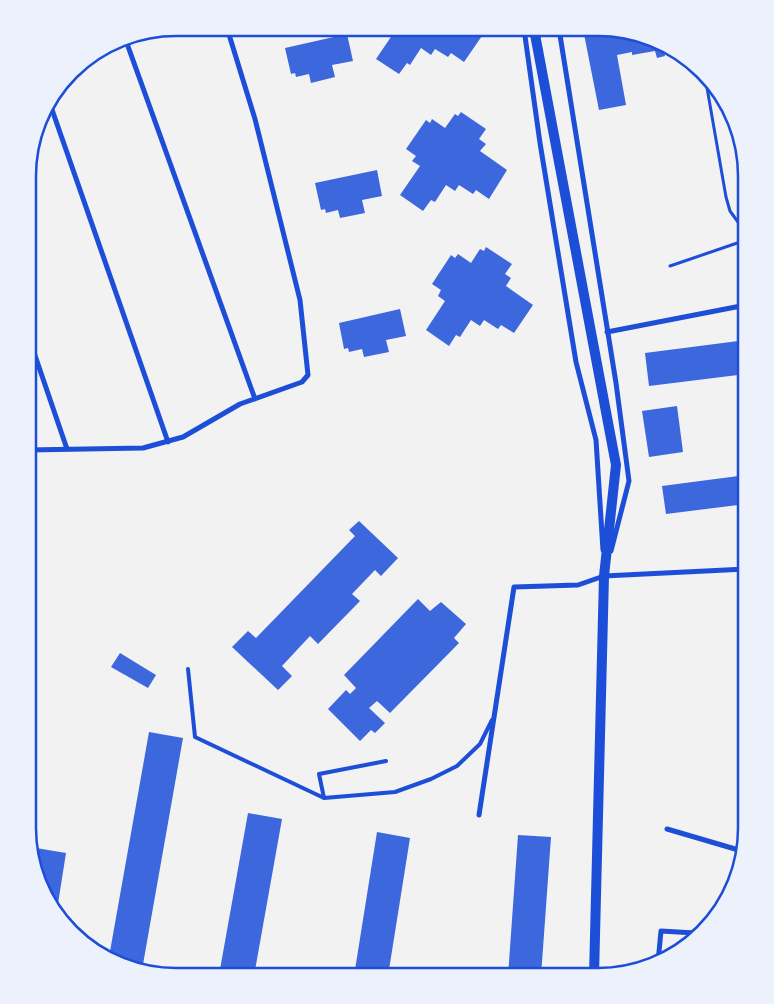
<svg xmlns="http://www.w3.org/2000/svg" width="774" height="1004" viewBox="0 0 774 1004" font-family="Signika,sans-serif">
<rect width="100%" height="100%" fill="#f2f2f2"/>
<path fill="#3d67dc" d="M 397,28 L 476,28 L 484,33 L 464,62 L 451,53 L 448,57 L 435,49 L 431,55 L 421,48 L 410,65 L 407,63 L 399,74 L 376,59 Z
M 583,29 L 612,29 L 613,33 L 624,31 L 663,46 L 665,56 L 657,58 L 655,51 L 632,55 L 632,52 L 617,55 L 626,105 L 599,110 Z
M 347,34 L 353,61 L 332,65 L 335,77 L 311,83 L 309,74 L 296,77 L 295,73 L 291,74 L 285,48 Z
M 461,112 L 486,129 L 479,139 L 486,144 L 480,151 L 507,170 L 489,199 L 476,190 L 473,194 L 459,185 L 455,191 L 446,185 L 435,202 L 431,200 L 423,211 L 400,195 L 420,166 L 412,161 L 416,156 L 406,149 L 426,120 L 430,123 L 432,119 L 445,128 L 455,114 L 458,116 Z
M 377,170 L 382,196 L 362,200 L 365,213 L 340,218 L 338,210 L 326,213 L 325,209 L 321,210 L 315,183 Z
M 486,247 L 512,264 L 505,274 L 511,278 L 506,286 L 533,305 L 514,333 L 501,325 L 498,329 L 484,320 L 480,326 L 471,320 L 460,337 L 456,335 L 449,346 L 426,330 L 445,301 L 438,296 L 441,290 L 432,284 L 451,255 L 455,258 L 458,254 L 471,263 L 480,249 L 484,251 Z
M 400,309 L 406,336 L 386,340 L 389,352 L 364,357 L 362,349 L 349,352 L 348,348 L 344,349 L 339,323 Z
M 746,340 L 746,374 L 649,386 L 645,353 Z
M 677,406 L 683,452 L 649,457 L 642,411 Z
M 746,475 L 746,504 L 666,514 L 662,486 Z
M 359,521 L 398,558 L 381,576 L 375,570 L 352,594 L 360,601 L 318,644 L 310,636 L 282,666 L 292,676 L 278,690 L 232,647 L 248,631 L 256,638 L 355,536 L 349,530 Z
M 418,599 L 430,611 L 441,602 L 466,624 L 454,638 L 459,643 L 390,713 L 377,701 L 369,708 L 385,723 L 375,733 L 371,730 L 360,741 L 328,709 L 346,690 L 350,694 L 356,688 L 344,675 Z
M 120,653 L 156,675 L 148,688 L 111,667 Z
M 149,732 L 183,738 L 142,970 L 109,957 Z
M 248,813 L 282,819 L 254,976 L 219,975 Z
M 377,832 L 410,838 L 388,976 L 354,976 Z
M 518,835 L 551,837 L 541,976 L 508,976 Z
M 36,848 L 66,853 L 57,910 L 43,894 L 35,858 Z"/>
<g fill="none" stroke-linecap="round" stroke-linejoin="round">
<path stroke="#1d4ed8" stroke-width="3" d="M 706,82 L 726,197 L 730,211 L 746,233
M 670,266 L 746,240"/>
<path stroke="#1d4ed8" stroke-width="4" d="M 188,669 L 195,737 L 324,798 L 395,792 L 431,779 L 457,766 L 480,744 L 492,720
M 324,798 L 319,774 L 386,761"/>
<path stroke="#1d4ed8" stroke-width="5" d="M 524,29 L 540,143 L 576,362 L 596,440 L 603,550
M 559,29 L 616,383 L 629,481 L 611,551
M 125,38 L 255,399
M 49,101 L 168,442
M 607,332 L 746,305
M 28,335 L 67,449
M 28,450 L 143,448 L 183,437 L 240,404 L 302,382 L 308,375 L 300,300 L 255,119 L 227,28
M 479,815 L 514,587 L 578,585 L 604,576 L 746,569
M 667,829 L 742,851
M 658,962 L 661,931 L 695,933"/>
<path stroke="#1d4ed8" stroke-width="10" d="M 534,29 L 616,465 L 604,576 L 594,976"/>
</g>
<path d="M0 0H774V1004H0ZM176 36H598A140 140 0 0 1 738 176V828A140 140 0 0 1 598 968H176A140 140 0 0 1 36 828V176A140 140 0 0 1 176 36Z" fill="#edf1fc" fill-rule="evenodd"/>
<path fill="none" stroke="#1d4ed8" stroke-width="2.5" d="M176 36H598A140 140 0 0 1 738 176V828A140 140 0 0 1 598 968H176A140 140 0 0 1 36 828V176A140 140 0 0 1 176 36Z"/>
</svg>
